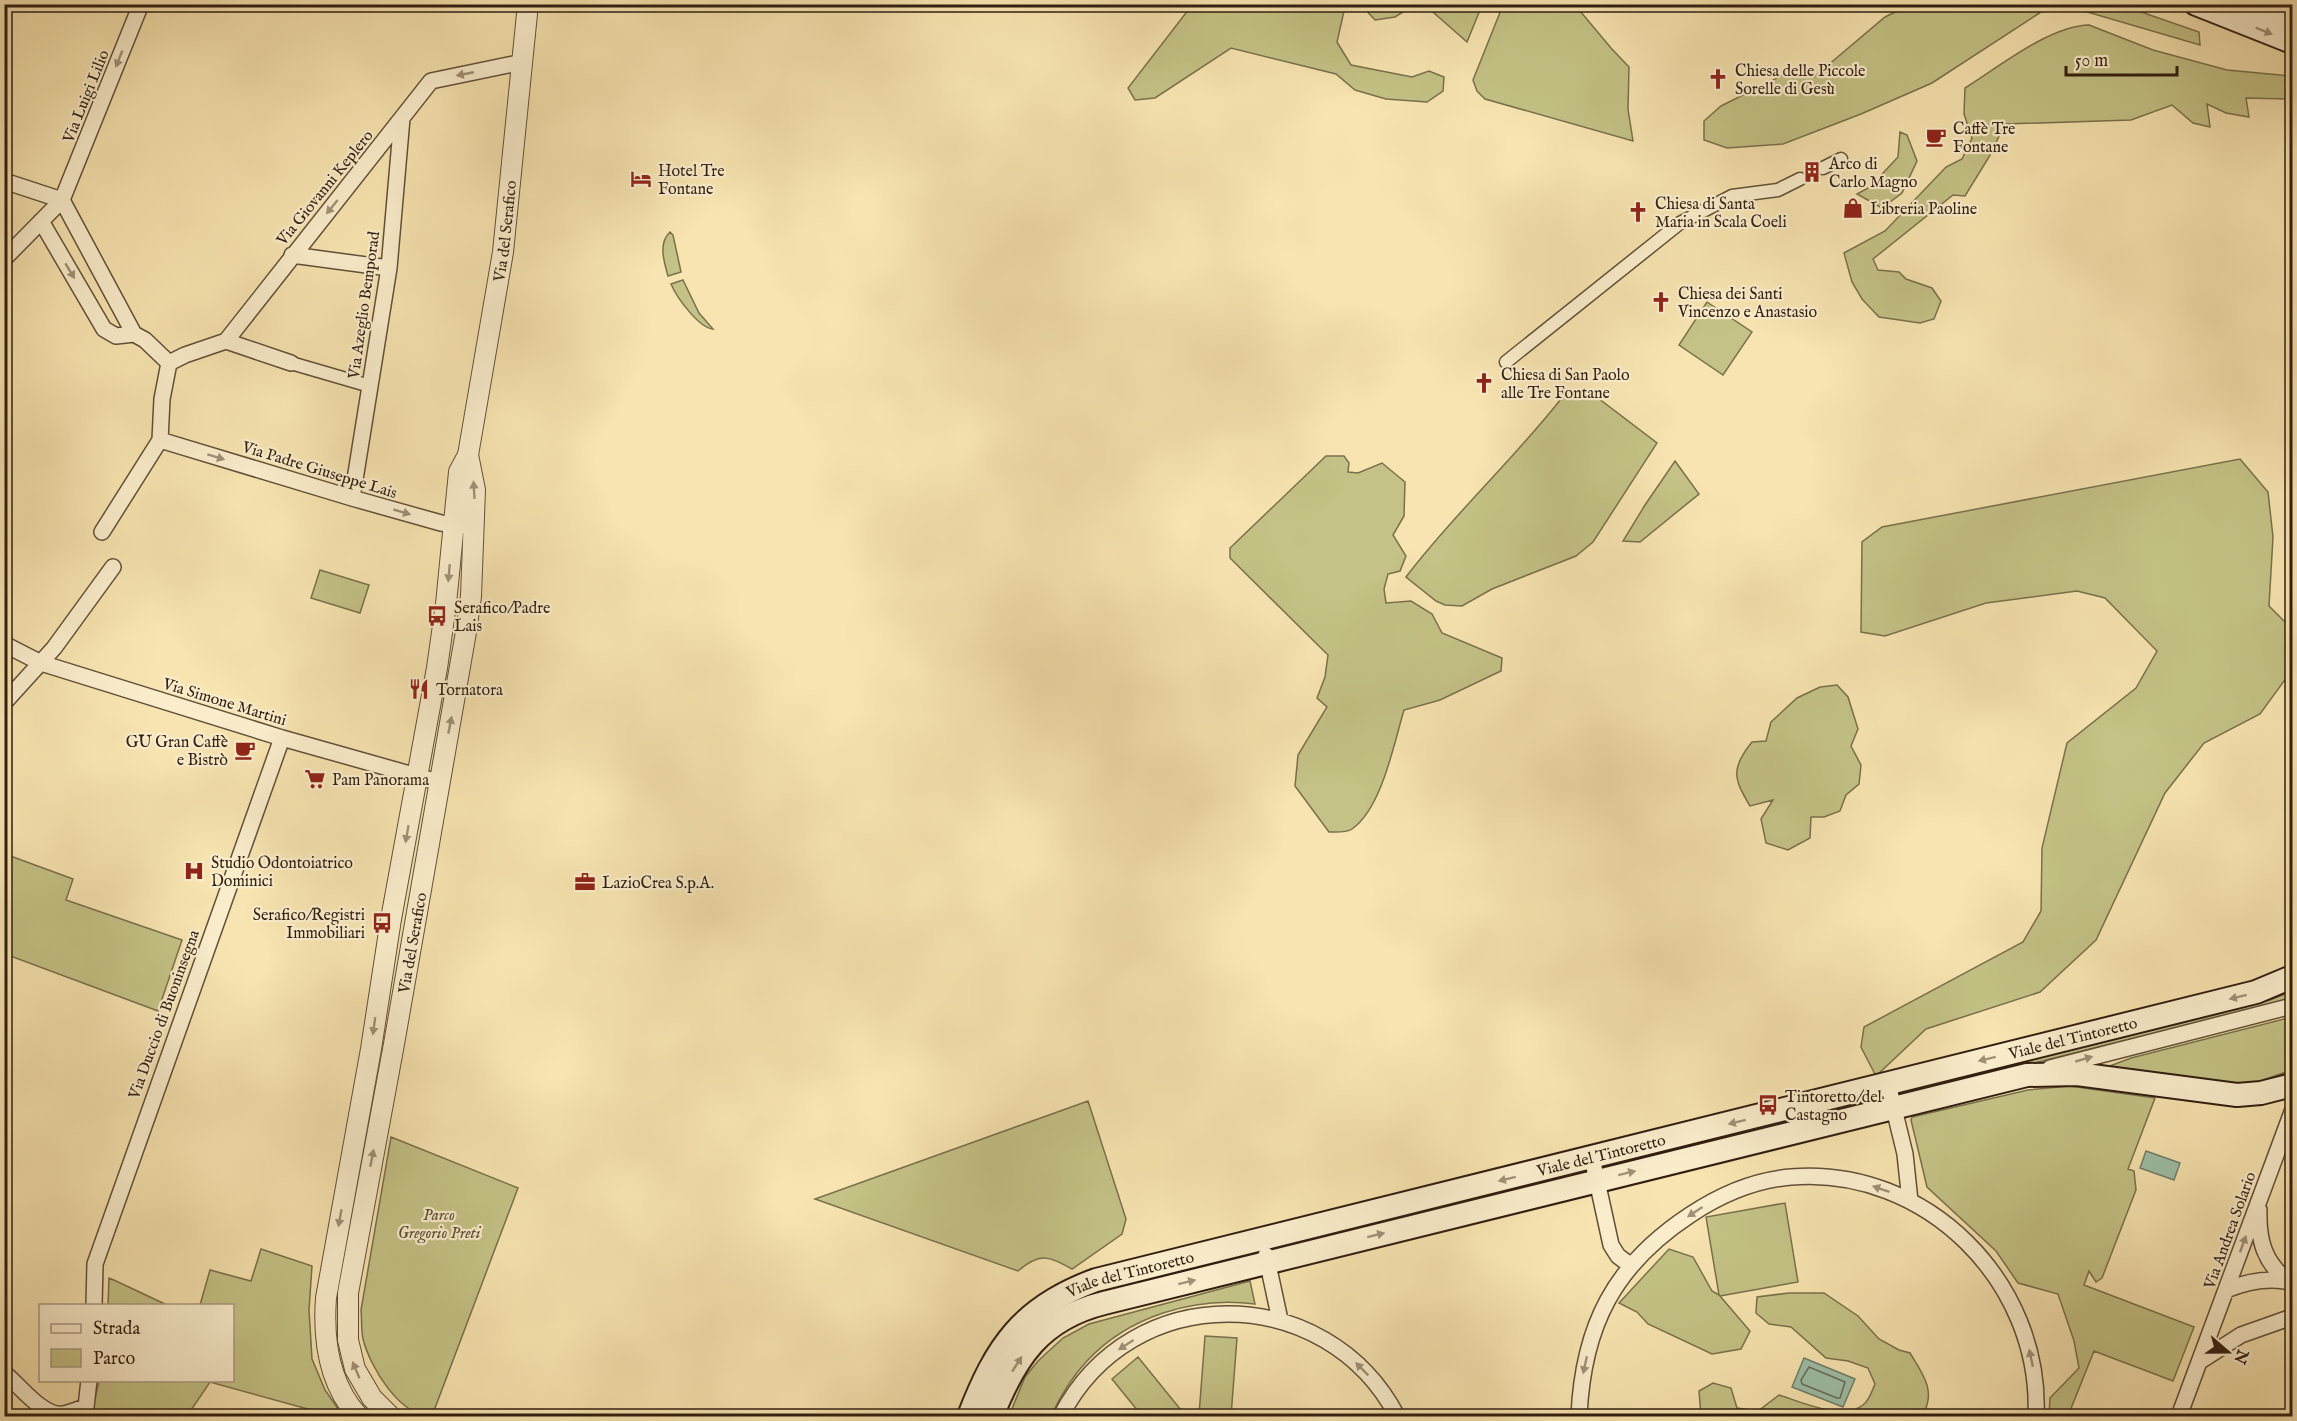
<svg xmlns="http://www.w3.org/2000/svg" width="2297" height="1421" viewBox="0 0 2297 1421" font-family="'IM FELL English',serif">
<rect width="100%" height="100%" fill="#f7e4b0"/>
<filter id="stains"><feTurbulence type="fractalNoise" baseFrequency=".00333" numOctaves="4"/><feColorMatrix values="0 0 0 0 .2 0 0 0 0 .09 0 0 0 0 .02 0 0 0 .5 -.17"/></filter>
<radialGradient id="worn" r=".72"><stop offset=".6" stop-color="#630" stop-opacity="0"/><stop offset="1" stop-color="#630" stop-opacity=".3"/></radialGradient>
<path fill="#c4c286" stroke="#7a704c" stroke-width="1.5" d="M 1192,5 L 1353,5 L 1344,11 L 1337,42 L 1351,65 L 1412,77 L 1429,71 L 1444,77 L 1443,91 L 1427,102 L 1386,99 L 1355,90 L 1336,74 L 1231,48 L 1155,98 L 1135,100 L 1128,88 Z
M 1361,5 L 1414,5 L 1395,17 L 1375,20 Z
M 1425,5 L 1482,5 L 1467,42 Z
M 1503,5 L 1575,5 L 1611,48 L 1629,67 L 1628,109 L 1633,141 L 1485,99 L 1477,91 L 1473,80 Z
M 1909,5 L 2121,5 L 2199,32 L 2200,45 L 2067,6 L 2041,12 L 1932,83 L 1861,114 L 1783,144 L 1727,148 L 1704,140 L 1704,121 L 1721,106 L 1795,69 L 1814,77 L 1885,17 Z
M 2089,25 L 2153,50 L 2227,70 L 2292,76 L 2292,99 L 2246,98 L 2249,117 L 2226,113 L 2207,104 L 2210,127 L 2193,123 L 2172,105 L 2131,120 L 2005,124 L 1989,157 L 1965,196 L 1953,195 L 1873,259 L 1878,270 L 1899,272 L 1906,279 L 1932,288 L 1941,301 L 1934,319 L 1920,323 L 1879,317 L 1862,299 L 1852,282 L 1844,253 L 1885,231 L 1946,167 L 1962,159 L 1972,138 L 1964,114 L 1965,88 C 1999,67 2049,26 2089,25 Z
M 1900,132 L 1907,135 L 1917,161 L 1902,193 L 1882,208 L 1857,194 L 1870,187 L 1898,157 Z
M 670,232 L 673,235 L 681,272 L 668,276 C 664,262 658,243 670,232 Z
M 683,280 L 699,313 L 713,329 C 699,328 677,298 671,284 Z
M 1707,302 L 1752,332 L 1723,375 L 1679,345 Z
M 1568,390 L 1590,392 L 1657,443 L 1593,542 L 1576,556 L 1492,589 L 1462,606 L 1445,605 L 1436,601 L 1406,577 C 1456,511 1518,456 1568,390 Z
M 1326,456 L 1344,456 L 1349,463 L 1348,472 L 1358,473 L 1382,463 L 1405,482 L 1404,516 L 1393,535 L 1406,556 L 1400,571 L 1388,574 L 1384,589 L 1386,603 L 1411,601 L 1432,614 L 1442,633 L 1502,658 L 1501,671 L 1440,700 L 1404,710 C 1394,743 1382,808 1352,829 C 1346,833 1335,832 1329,832 L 1295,786 L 1298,755 L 1327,707 L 1317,698 L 1325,677 L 1328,655 L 1230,558 L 1230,548 Z
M 2240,459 L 2268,492 L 2273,537 L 2269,606 L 2292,629 L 2292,670 L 2260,714 L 2204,743 L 2165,793 L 2096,940 L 2040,992 L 1926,1029 L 1876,1076 L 1861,1047 L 1864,1027 L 2023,942 L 2041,911 L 2042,848 L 2067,743 L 2136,688 L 2157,651 L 2105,598 L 2077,591 L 1986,603 L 1885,636 L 1861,632 L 1862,542 L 1882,527 Z
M 1675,461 L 1699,494 L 1640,542 L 1623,541 L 1645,505 Z
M 320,570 L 369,585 L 360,613 L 311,598 Z
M 1837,685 L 1848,697 L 1858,729 L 1851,746 L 1861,765 L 1859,784 L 1846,795 L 1840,811 L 1824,817 L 1811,817 L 1810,838 L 1788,850 L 1766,843 L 1761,819 L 1773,800 L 1750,806 C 1734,779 1730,769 1752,742 L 1766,741 L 1771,722 L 1797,698 L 1820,687 Z
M 5,854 L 73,879 L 66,900 L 182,940 L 158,1011 L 5,954 Z
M 2292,991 L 2292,999 L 1905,1095 L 1904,1090 L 2270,1000 Z
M 2292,1017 L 2292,1070 L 2252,1084 L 2190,1082 L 2107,1067 L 2131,1058 Z
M 2070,1086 L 2155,1098 L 2128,1169 L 2134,1171 L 2136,1190 L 2102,1278 L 2096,1282 L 2089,1271 L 2084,1285 L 2194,1327 L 2173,1381 L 2094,1351 L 2068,1416 L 2049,1416 L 2050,1398 L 2079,1368 L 2074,1341 L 2058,1294 L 2018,1283 L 1996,1251 L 1927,1187 L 1911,1120 L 1912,1117 L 2028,1090 Z
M 1088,1101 L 1126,1219 L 1122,1234 L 1072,1269 C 1048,1256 1040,1252 1018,1271 L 815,1199 Z
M 391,1137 L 518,1188 L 432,1416 C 400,1417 370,1367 363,1339 C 361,1330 362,1319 361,1310 Z
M 1785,1203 L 1798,1282 L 1720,1296 L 1750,1331 L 1741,1349 L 1712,1354 L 1648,1324 L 1637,1312 L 1619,1303 L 1669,1249 L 1693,1257 L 1712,1291 L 1719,1295 L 1706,1217 Z
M 261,1249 L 312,1266 L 309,1310 L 312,1359 L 325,1390 L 343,1416 L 333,1416 L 210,1382 L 187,1416 L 99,1416 L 93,1407 L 99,1381 L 232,1380 L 232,1306 L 200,1305 L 210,1270 L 251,1281 Z
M 109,1278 L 116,1281 L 167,1305 L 108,1305 Z
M 1250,1281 L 1255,1304 C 1195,1296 1128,1316 1086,1362 C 1071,1378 1060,1397 1051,1416 L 1009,1416 L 1025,1377 L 1038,1361 L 1063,1338 L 1089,1324 Z
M 1789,1293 L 1824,1293 L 1858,1316 L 1879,1339 L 1899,1350 L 1910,1353 C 1923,1374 1937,1392 1922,1416 L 1701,1416 L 1699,1391 L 1713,1383 L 1731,1388 L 1737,1408 L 1758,1411 L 1779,1395 C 1801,1402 1843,1421 1863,1405 C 1869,1401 1872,1391 1875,1384 L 1868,1368 L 1848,1361 L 1826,1358 L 1791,1327 L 1769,1324 L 1756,1313 L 1757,1297 Z
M 1205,1336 L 1237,1338 L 1231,1416 L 1199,1415 Z
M 1138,1357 L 1185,1415 L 1183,1416 L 1142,1416 L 1112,1379 Z"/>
<path fill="#9ebfa8" stroke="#727f6c" stroke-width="1.5" d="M 2146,1151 L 2180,1163 L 2174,1180 L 2140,1168 Z
M 1804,1358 L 1855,1379 L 1843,1407 L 1792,1387 Z"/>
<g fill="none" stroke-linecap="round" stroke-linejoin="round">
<path stroke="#686e5c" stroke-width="1.5" d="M 1809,1367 L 1845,1382 L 1840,1398 L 1837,1398 L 1802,1384 L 1801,1380 Z"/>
<path stroke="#cfbc90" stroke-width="12" stroke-dasharray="12 6" stroke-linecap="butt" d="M 1800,179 L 1823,168"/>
<g stroke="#625039" stroke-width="15">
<path id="pedestrian" d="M 1823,168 L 1841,159
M 1506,362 L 1680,223 L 1732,196 L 1778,190 L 1800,179
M 291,363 L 370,386"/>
</g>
<g stroke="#625039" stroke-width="18">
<path id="minor" d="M 4,181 L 62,200
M 41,221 L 104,329 L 116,336 L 134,334 L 62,200
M 292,255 L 389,268
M 4,259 L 62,200 L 141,4
M 226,341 L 291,363
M 169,363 L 185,355 L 226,341 L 431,81 L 523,62
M 160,440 L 352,498 L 441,523 L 462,526
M 352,498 L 389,268 L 402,118
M 102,532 L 160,440 L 162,399 L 169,363 L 145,340 L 134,334
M 4,644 L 41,663 L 282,738 L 438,782
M 4,703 L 54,648 L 113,567
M 2050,1068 L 2292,1006
M 1888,1084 L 1905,1154 L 1910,1201
M 1592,1158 L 1611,1245 L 1618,1256 L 1630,1265
M 2259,1210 C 2258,1240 2264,1262 2288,1281
M 1266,1255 L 1280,1320
M 2226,1290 C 2246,1282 2268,1277 2290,1282
M 94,1306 L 95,1264 L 282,738
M 2199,1362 L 2241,1335 L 2292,1317
M 4,1373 C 19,1384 42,1417 63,1414 C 70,1413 78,1409 86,1407
M 85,1416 L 89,1380
M 1061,1416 C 1131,1279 1326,1281 1397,1416
M 1579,1416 C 1583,1326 1614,1265 1690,1215 C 1720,1195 1755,1180 1791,1177 C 1927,1166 2042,1283 2036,1416
M 2179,1416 L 2292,1112"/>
</g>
<g stroke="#625039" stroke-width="22">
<g id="tertiary">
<path id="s1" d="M 358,1416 C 329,1384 323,1339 326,1298 L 371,1049 L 391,919 L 437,668 L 446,604 L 459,472 L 468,455 L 503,252 L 528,4"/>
<path id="s2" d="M 390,1416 L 372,1398 L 355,1369 L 348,1340 L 348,1293 L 394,1044 L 466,632 L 471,596 L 475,490 L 468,455"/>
</g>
</g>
<g stroke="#311e11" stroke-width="26">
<g id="secondary">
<path d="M 2196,4 L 2292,42"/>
<path d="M 2253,4 L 2292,21"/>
<path id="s3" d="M 969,1416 C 996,1346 1022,1307 1096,1280 L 2256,992 L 2292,977"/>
<path d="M 992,1416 C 1015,1358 1040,1319 1104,1303 L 2027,1075 L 2077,1074 L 2237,1095 L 2261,1093 L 2292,1085"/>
</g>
</g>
<use href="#pedestrian" stroke="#faedcc" stroke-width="12"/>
<use href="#minor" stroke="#faedcc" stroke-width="15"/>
<use href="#tertiary" stroke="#faedcc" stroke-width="20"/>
<use href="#secondary" stroke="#faedcc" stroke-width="22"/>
</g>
<defs><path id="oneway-solid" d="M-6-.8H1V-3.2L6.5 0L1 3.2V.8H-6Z" transform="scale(1.5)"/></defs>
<g fill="#a09078">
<use href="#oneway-solid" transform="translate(2264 31) rotate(22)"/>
<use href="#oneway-solid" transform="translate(119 59) rotate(112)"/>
<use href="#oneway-solid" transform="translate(465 74) rotate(169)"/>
<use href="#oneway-solid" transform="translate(332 207) rotate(129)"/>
<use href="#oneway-solid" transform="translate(70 271) rotate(59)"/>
<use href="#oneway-solid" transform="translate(216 457) rotate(17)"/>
<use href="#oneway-solid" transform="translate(474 490) rotate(-93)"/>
<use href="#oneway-solid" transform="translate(402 512) rotate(16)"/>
<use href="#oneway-solid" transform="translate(449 573) rotate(95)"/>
<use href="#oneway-solid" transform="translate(450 725) rotate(-79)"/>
<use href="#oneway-solid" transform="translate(407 834) rotate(100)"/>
<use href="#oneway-solid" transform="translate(2238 997) rotate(166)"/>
<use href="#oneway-solid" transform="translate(374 1026) rotate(98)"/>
<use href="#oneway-solid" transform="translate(1987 1059) rotate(166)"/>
<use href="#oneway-solid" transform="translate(2084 1059) rotate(-16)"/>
<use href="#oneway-solid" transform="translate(1737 1122) rotate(166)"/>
<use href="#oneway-solid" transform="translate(372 1158) rotate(-79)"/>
<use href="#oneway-solid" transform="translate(1627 1173) rotate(-14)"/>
<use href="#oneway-solid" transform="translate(1507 1179) rotate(166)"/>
<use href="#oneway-solid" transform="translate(1881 1189) rotate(-161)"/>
<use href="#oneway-solid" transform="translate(1695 1212) rotate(147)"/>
<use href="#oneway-solid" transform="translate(340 1218) rotate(100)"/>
<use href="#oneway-solid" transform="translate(1376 1235) rotate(-14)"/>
<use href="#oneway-solid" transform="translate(2243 1244) rotate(-70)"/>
<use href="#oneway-solid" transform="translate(1187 1282) rotate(-14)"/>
<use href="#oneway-solid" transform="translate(1126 1345) rotate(147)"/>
<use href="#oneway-solid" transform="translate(2031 1358) rotate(-102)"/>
<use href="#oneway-solid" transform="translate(1017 1364) rotate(-57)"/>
<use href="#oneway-solid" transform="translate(1585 1365) rotate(102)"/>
<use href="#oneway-solid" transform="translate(1362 1369) rotate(-135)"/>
<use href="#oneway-solid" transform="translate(356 1370) rotate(-113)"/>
</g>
<defs>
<g id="church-bare" transform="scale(1.62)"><path d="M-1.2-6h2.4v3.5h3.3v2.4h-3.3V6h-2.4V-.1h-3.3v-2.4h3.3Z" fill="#8f2418" stroke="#faedcc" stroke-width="2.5" paint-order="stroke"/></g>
<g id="cafe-bare" transform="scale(1.62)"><path d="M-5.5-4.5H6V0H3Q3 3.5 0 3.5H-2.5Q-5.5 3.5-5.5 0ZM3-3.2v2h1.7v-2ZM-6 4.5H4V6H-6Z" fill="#8f2418" stroke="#faedcc" stroke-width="2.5" paint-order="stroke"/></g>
<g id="building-bare" transform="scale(1.62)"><path d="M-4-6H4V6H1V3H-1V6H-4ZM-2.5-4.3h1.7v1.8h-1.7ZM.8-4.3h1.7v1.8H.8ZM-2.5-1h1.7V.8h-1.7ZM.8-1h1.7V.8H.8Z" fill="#8f2418" stroke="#faedcc" stroke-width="2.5" paint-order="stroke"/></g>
<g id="hotel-bare" transform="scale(1.62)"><path d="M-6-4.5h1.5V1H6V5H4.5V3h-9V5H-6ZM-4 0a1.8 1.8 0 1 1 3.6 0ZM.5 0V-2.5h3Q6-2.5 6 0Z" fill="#8f2418" stroke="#faedcc" stroke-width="2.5" paint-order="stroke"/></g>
<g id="shop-bare" transform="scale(1.62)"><path d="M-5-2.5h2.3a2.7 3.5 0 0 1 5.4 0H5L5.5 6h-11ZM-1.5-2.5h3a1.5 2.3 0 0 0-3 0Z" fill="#8f2418" stroke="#faedcc" stroke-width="2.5" paint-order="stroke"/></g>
<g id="bus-bare" transform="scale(1.62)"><path d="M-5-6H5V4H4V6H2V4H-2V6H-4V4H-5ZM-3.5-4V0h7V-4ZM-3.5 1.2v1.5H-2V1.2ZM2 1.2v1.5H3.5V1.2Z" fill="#8f2418" stroke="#faedcc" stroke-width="2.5" paint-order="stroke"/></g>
<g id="restaurant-bare" transform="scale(1.62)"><path d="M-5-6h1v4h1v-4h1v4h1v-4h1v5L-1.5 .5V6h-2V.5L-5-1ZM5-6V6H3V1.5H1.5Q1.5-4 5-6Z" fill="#8f2418" stroke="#faedcc" stroke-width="2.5" paint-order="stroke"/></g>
<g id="supermarket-bare" transform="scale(1.62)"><path d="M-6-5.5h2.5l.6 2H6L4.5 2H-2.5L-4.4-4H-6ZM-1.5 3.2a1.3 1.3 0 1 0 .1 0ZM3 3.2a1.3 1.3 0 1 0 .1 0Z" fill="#8f2418" stroke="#faedcc" stroke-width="2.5" paint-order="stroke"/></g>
<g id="hospital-bare" transform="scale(1.62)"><path d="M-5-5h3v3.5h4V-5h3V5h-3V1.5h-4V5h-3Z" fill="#8f2418" stroke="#faedcc" stroke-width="2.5" paint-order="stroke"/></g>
<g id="office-bare" transform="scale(1.62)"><path d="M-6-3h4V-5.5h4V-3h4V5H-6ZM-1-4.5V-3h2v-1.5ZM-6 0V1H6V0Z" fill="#8f2418" stroke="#faedcc" stroke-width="2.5" paint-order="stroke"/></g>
</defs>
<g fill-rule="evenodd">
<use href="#church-bare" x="1718" y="79"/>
<use href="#cafe-bare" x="1936" y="137"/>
<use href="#building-bare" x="1812" y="172"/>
<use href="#hotel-bare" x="641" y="179"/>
<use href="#shop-bare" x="1853" y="208"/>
<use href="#church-bare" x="1638" y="212"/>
<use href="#church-bare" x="1661" y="302"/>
<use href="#church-bare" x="1484" y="383"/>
<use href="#bus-bare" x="437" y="616"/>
<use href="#restaurant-bare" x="419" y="689"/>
<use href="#cafe-bare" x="245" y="750"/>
<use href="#supermarket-bare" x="315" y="779"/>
<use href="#hospital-bare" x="194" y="871"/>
<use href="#office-bare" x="585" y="882"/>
<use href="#bus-bare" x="382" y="923"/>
<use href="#bus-bare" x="1768" y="1105"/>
</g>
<g text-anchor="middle" stroke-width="4.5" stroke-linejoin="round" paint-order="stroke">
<g font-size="16" fill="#311e11" stroke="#faedcc" text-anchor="start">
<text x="1735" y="76">Chiesa delle Piccole<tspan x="1735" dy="18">Sorelle di Gesù</tspan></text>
<text x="1953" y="134">Caffè Tre<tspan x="1953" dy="18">Fontane</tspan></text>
<text x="1829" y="169">Arco di<tspan x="1829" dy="18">Carlo Magno</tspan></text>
<text x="658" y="176">Hotel Tre<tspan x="658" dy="18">Fontane</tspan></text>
<text x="1655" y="209">Chiesa di Santa<tspan x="1655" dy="18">Maria in Scala Coeli</tspan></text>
<text x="1870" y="214">Libreria Paoline</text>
<text x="1678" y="299">Chiesa dei Santi<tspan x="1678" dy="18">Vincenzo e Anastasio</tspan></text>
<text x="1501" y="380">Chiesa di San Paolo<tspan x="1501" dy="18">alle Tre Fontane</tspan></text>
<text x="454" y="613">Serafico/Padre<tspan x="454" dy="18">Lais</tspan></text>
<text x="436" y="695">Tornatora</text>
<text x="228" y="747" text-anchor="end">GU Gran Caffè<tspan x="228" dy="18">e Bistrò</tspan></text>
<text x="332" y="785">Pam Panorama</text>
<text x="211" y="868">Studio Odontoiatrico<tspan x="211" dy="18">Dominici</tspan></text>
<text x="602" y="888">LazioCrea S.p.A.</text>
<text x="365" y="920" text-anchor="end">Serafico/Registri<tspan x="365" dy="18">Immobiliari</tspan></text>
<text x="1785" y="1102">Tintoretto/del<tspan x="1785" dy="18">Castagno</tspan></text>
</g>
<g font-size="16" fill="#311e11" stroke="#faedcc">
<text transform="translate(85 96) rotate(-68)" y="6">Via Luigi Lilio</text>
<text transform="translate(324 187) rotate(-51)" y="6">Via Giovanni Keplero</text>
<text dy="6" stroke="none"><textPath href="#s1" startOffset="1209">Via del Serafico</textPath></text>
<text transform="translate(363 305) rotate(-82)" y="6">Via Azeglio Bemporad</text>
<text transform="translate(320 469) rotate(17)" y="6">Via Padre Giuseppe Lais</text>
<text transform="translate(225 701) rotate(17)" y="6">Via Simone Martini</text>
<text dy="6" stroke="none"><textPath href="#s2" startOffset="492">Via del Serafico</textPath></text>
<text transform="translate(163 1014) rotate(-70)" y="6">Via Duccio di Buoninsegna</text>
<text dy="6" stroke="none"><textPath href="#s3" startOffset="1200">Viale del Tintoretto</textPath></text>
<text dy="6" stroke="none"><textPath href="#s3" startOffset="714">Viale del Tintoretto</textPath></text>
<text transform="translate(2229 1230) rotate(-70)" y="6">Via Andrea Solario</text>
<text dy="6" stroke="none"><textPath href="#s3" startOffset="228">Viale del Tintoretto</textPath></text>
</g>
<g font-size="16" font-style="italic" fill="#5d4f34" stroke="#faedcc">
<text x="439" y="1220">Parco<tspan x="439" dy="18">Gregorio Preti</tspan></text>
</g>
</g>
<rect width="2297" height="1421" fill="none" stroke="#f7e4b0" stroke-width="24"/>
<rect x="6" y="6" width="2285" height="1409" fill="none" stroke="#311e11" stroke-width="3"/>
<rect x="12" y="12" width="2273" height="1397" fill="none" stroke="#311e11" stroke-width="1.5"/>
<rect x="39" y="1304" width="195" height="78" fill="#faedcc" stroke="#aa9a81" stroke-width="1.5"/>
<rect x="51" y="1324" width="30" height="9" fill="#faedcc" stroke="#aa9a81" stroke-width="1.5"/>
<text x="93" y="1334" font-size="18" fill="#311e11">Strada</text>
<rect x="51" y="1349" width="30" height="18" fill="#c4c286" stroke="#aa9a81" stroke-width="1.5"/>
<text x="93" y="1364" font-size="18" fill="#311e11">Parco</text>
<g transform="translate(2228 1352) rotate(110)" stroke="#faedcc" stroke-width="4.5" paint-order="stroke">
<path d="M0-4.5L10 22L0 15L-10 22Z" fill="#311e11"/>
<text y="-9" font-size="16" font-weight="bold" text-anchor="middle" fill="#311e11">N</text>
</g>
<path d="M2066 66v9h111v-9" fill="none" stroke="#311e11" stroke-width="3"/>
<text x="2075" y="66" font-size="18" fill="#311e11" stroke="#faedcc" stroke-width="4.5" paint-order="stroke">50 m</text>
<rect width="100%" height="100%" filter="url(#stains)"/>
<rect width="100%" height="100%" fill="url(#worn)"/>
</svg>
